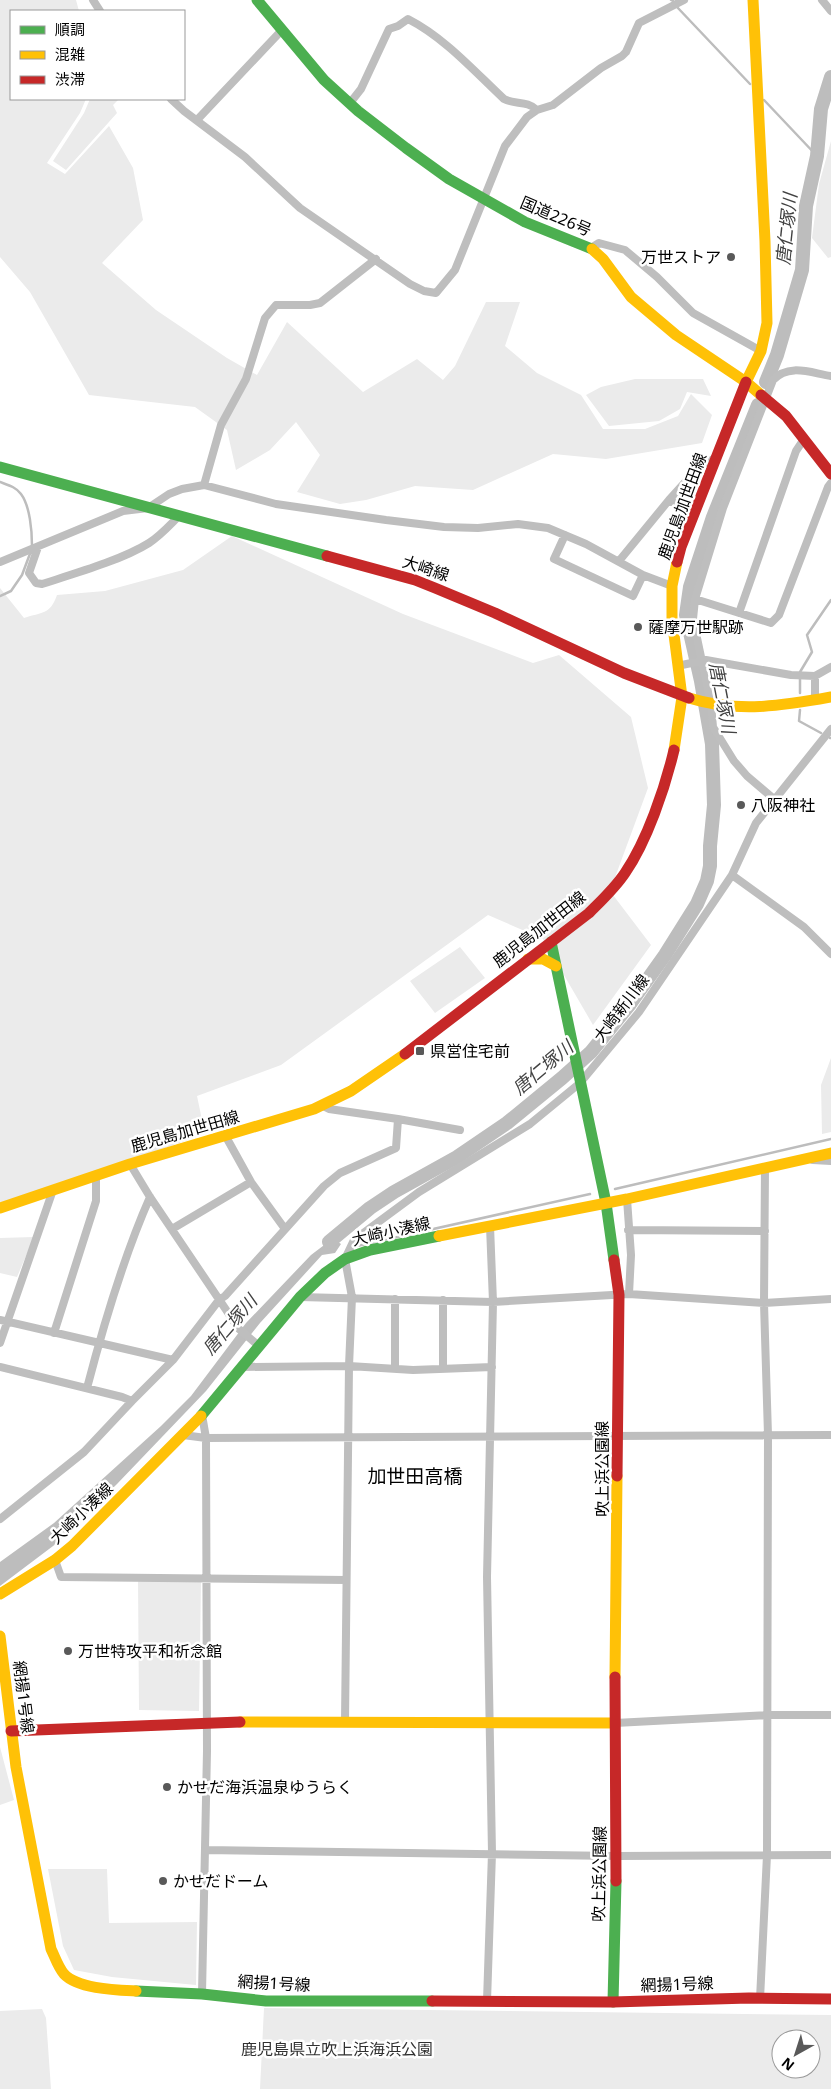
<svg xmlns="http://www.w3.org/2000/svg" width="831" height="2089" viewBox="0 0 831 2089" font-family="'Noto Sans','Noto Sans JP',sans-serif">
<rect width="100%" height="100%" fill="#fff"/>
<path fill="#ebebeb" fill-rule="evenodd" d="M 0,0 L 76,0 L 79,11 L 11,11 L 11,99 L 86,99 L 80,113 L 47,163 L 65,174 L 109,126 L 133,168 L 143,220 L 102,263 L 156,310 L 227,358 L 257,375 L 287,322 L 363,392 L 417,359 L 443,380 L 455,366 L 486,302 L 520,302 L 505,346 L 537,373 L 581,395 L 603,429 L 645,429 L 678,416 L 691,394 L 712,415 L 702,443 L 606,459 L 553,454 L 473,490 L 415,486 L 366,500 L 340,504 L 297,492 L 320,455 L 296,422 L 270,450 L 236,470 L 227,430 L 195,407 L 89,395 L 30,292 L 0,257 Z
M 90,99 L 119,99 L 113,105 L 117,113 L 66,170 L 53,161 L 84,113 Z
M 831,141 L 831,257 L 828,258 L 812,238 L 819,184 Z
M 635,379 L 703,379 L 711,396 L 687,392 L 680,409 L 659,421 L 609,426 L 586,395 L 601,387 Z
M 232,536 L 403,614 L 533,663 L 559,655 L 631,717 L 648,788 L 610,891 L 651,945 L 593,1025 L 543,939 L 488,915 L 281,1065 L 197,1096 L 205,1134 L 0,1206 L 0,588 L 24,618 C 42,612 50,615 57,595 L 105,591 L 183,570 Z
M 460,947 L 485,978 L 435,1013 L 410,981 Z
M 831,1058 L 831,1132 L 822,1134 L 821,1085 Z
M 34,1237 L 17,1277 L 0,1273 L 0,1238 Z
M 138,1579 L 201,1581 L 199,1711 L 139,1710 Z
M 0,1747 L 14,1800 L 0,1805 Z
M 48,1869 L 107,1869 L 109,1923 L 197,1922 L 196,1985 L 112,1977 L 74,1970 L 63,1946 Z
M 264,2008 L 831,2015 L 831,2089 L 260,2089 ZM 781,2039 L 811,2039 L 811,2069 L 781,2069 Z
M 42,2009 L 46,2018 L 51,2089 L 0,2089 L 0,2011 Z"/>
<path fill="#bdbdbd" d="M 344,1230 L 338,1242 L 341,1244 L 335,1253 L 322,1255 L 260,1323 L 206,1391 L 117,1484 L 57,1543 L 0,1586 L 0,1562 L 54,1523 L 161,1426 L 191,1396 L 246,1323 L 311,1255 Z"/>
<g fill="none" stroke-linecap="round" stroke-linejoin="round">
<path stroke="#bdbdbd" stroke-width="2.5" d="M 671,0 L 673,1
M 677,7 L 750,84
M 764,100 L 817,156
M 0,482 C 8,485 16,487 21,494 C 30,506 32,531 32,546
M 0,596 L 11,591 L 22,575 L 31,551
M 800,672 L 812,652 L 807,635 L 831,600
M 800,693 L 800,678
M 800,710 L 799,721 L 821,733
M 830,738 L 831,738
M 615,1189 L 831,1139
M 357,1246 L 590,1194"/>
<path stroke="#bdbdbd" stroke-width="14" d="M 766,382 L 777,355 L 802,270 L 806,206 L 817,156 L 821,109 L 831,77
M 329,1242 L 370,1208 L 394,1192 L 457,1157 L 507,1123 L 562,1078 L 591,1052 L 630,1004 L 665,955 L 697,904 L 707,881 L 710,866 L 710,846 L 714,805 L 712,744 L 701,681 L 686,615 L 690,587 L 713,517 L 758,405"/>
<path stroke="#bebebe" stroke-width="8" d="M 93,0 L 100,11
M 822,0 L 831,11
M 171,99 L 184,111 L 245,157 L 300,208 L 410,284 L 424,291 L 436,293 L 455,270 L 505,146 L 527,117 L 537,110 L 553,105 L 601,68 L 622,56 L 626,52 L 639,23 L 684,0
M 350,103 L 361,89 L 389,29 L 398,26 L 408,19 C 445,38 474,71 504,99 C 515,105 527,100 537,110
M 197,120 L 282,30
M 591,248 L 599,243 L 625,250 L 657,277 L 693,313 L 761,351
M 204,485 L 221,425 L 246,379 L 265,318 L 276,305 L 310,305 L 320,303 L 376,259
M 669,500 L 698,468 L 715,458
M 565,535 L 554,559 L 633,596 L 643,575
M 38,547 L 29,573 L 36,583 L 42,584 C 73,574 122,560 149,543 C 160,536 169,526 178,517
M 619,561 L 669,500 L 694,513
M 0,562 L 123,511 L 148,508 L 169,494 L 182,489 L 204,485 L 276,504 L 386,520 L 444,527 L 478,528 L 518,524 L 548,528 L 586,544 L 643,575 L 672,586
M 695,599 L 771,623 L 779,615 L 828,487 L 831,483
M 739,613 L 796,451 L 804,439
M 677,666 L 706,660 L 791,675 L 815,676 L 831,667
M 815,676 L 815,700
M 774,799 L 747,776 L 734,761 L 713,727 L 711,704 L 693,619 L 695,599 L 723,508 L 773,380 C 789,363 811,373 831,376
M 732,875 L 804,927 L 831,954
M 398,1119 L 460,1130
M 225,1135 L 251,1182 L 285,1229
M 813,1160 L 831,1161
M 130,1164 L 150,1197 L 239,1329 L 259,1346
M 627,1199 L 631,1255 L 629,1294
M 172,1229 L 251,1182
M 628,1230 L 765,1231
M 300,1297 L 493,1302 L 629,1294 L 764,1303 L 831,1299
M 395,1299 L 395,1369
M 0,1320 L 173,1360 L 219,1300 L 225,1296 L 324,1186 L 340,1173 L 396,1148 L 398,1119 L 329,1109 L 321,1105
M 54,1333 L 96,1201 L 96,1175
M 0,1343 L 53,1190
M 0,1367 L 122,1397 L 132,1401 L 173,1360
M 241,1367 L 349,1366 L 413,1370 L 492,1367
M 443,1369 L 443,1300
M 87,1388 C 104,1323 123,1258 150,1197
M 202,1415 L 206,1438 L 207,1751 L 202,1994
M 183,1435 L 206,1438 L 831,1435
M 0,1519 L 84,1452 L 132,1401
M 55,1560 L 61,1577 L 346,1580
M 345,1722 L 349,1366 L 352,1297 L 345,1259 L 354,1240 L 419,1192 L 530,1124 L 580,1083 L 639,1012 L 732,875 L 756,823 L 831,729
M 615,1723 L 767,1715 L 831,1715
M 205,1850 L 617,1856 L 831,1855
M 760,1999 L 767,1855 L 768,1435 L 764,1303 L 765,1168
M 487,2001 L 492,1853 L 487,1577 L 493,1302 L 490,1226"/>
<path stroke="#4caf50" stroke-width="11" d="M 257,0 L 324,80 L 358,111 L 406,148 L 449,179 L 525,222 L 592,249
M 0,467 L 327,556
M 551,942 L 606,1203 L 614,1260
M 201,1416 L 300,1297 L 325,1273 L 345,1259 L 370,1250 L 439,1236
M 136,1991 L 202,1994 L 266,2001 L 432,2001
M 613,2002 L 616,1881"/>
<path stroke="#ffc107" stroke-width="11" d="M 592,249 L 603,259 L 631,297 L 676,335 L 746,382 L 761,395
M 746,382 L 761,351 L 767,323 L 765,241 L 753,0
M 689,698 C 737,713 782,706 831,697
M 674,750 L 682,697 L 672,619 L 672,586 L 677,562
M 528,959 L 543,959 L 556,966
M 0,1208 L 130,1164 L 314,1109 L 351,1091 L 405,1054
M 439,1236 L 627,1199 L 831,1153
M 0,1594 L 55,1560 L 72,1546 L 201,1416
M 0,1636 L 16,1767 L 51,1949 C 55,1957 58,1967 64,1974 C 78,1989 117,1990 136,1991
M 615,1677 L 617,1476
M 240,1722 L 615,1723"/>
<path stroke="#c62828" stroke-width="11" d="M 761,395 L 786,416 L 831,474
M 327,556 L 415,580 L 435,588 L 495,613 L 624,673 L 689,698
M 677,562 L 681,547 L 746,382
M 405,1054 L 589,913 C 602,900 615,888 625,873 C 647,841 665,788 674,750
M 614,1260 L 619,1295 L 617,1476
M 615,1677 L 616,1881
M 11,1731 L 240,1722
M 432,2001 L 613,2002 L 749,1998 L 831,1999"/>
</g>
<g fill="#595959" stroke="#fff" stroke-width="2">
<circle cx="731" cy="257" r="5"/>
<circle cx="638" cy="627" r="5"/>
<circle cx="741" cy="805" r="5"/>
<rect x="415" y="1046" width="10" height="10" rx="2.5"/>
<circle cx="68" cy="1651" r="5"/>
<circle cx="167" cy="1787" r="5"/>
<circle cx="163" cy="1881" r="5"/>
</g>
<g text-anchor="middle" stroke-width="5" stroke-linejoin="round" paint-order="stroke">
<g font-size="16" fill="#000" stroke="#fff">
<text transform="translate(556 216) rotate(23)" y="6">国道226号</text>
<text transform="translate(682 506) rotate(-70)" y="6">鹿児島加世田線</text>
<text transform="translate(426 568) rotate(18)" y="6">大崎線</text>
<text transform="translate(539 929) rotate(-38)" y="6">鹿児島加世田線</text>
<text transform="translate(621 1008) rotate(-53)" y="6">大崎新川線</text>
<text transform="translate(185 1131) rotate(-16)" y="6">鹿児島加世田線</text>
<text transform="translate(391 1231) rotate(-13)" y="6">大崎小湊線</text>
<text transform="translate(602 1469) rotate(-90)" y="6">吹上浜公園線</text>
<text transform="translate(81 1513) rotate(-44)" y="6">大崎小湊線</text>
<text transform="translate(24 1697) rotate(83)" y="6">網揚1号線</text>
<text transform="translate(599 1874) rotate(-89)" y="6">吹上浜公園線</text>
<text transform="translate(274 1983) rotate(3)" y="6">網揚1号線</text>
<text transform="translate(677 1984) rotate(-2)" y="6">網揚1号線</text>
</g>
<g font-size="16" fill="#000" stroke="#fff" text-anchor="start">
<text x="721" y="263" text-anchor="end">万世ストア</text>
<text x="648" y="633">薩摩万世駅跡</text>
<text x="751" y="811">八阪神社</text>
<text x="430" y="1057">県営住宅前</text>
<text x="78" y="1657">万世特攻平和祈念館</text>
<text x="177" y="1793">かせだ海浜温泉ゆうらく</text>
<text x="173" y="1887">かせだドーム</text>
</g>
<g font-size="16" fill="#313131" stroke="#fff">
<text x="337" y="2055">鹿児島県立吹上浜海浜公園</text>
</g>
<g font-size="18" font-style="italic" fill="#424242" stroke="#fff">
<text transform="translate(787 229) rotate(-84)" y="6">唐仁塚川</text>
<text transform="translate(722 698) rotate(79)" y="6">唐仁塚川</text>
<text transform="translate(543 1068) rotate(-40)" y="6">唐仁塚川</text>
<text transform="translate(230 1325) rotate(-49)" y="6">唐仁塚川</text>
</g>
<g font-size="19" fill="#000" stroke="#fff">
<text x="415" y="1483">加世田高橋</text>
</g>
</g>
<rect x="10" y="10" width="175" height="90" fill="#ffffff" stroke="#999999"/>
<rect x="20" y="26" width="25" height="8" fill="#4caf50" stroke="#999999"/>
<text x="55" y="35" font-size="15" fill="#000000">順調</text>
<rect x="20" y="51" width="25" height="8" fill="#ffc107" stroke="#999999"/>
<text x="55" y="60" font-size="15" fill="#000000">混雑</text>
<rect x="20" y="76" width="25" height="8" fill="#c62828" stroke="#999999"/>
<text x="55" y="85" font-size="15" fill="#000000">渋滞</text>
<g transform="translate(796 2054) rotate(219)"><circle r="24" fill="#ffffff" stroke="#999999"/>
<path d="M0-4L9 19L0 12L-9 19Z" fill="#595959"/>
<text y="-8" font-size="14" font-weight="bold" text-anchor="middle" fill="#000000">N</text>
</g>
</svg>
